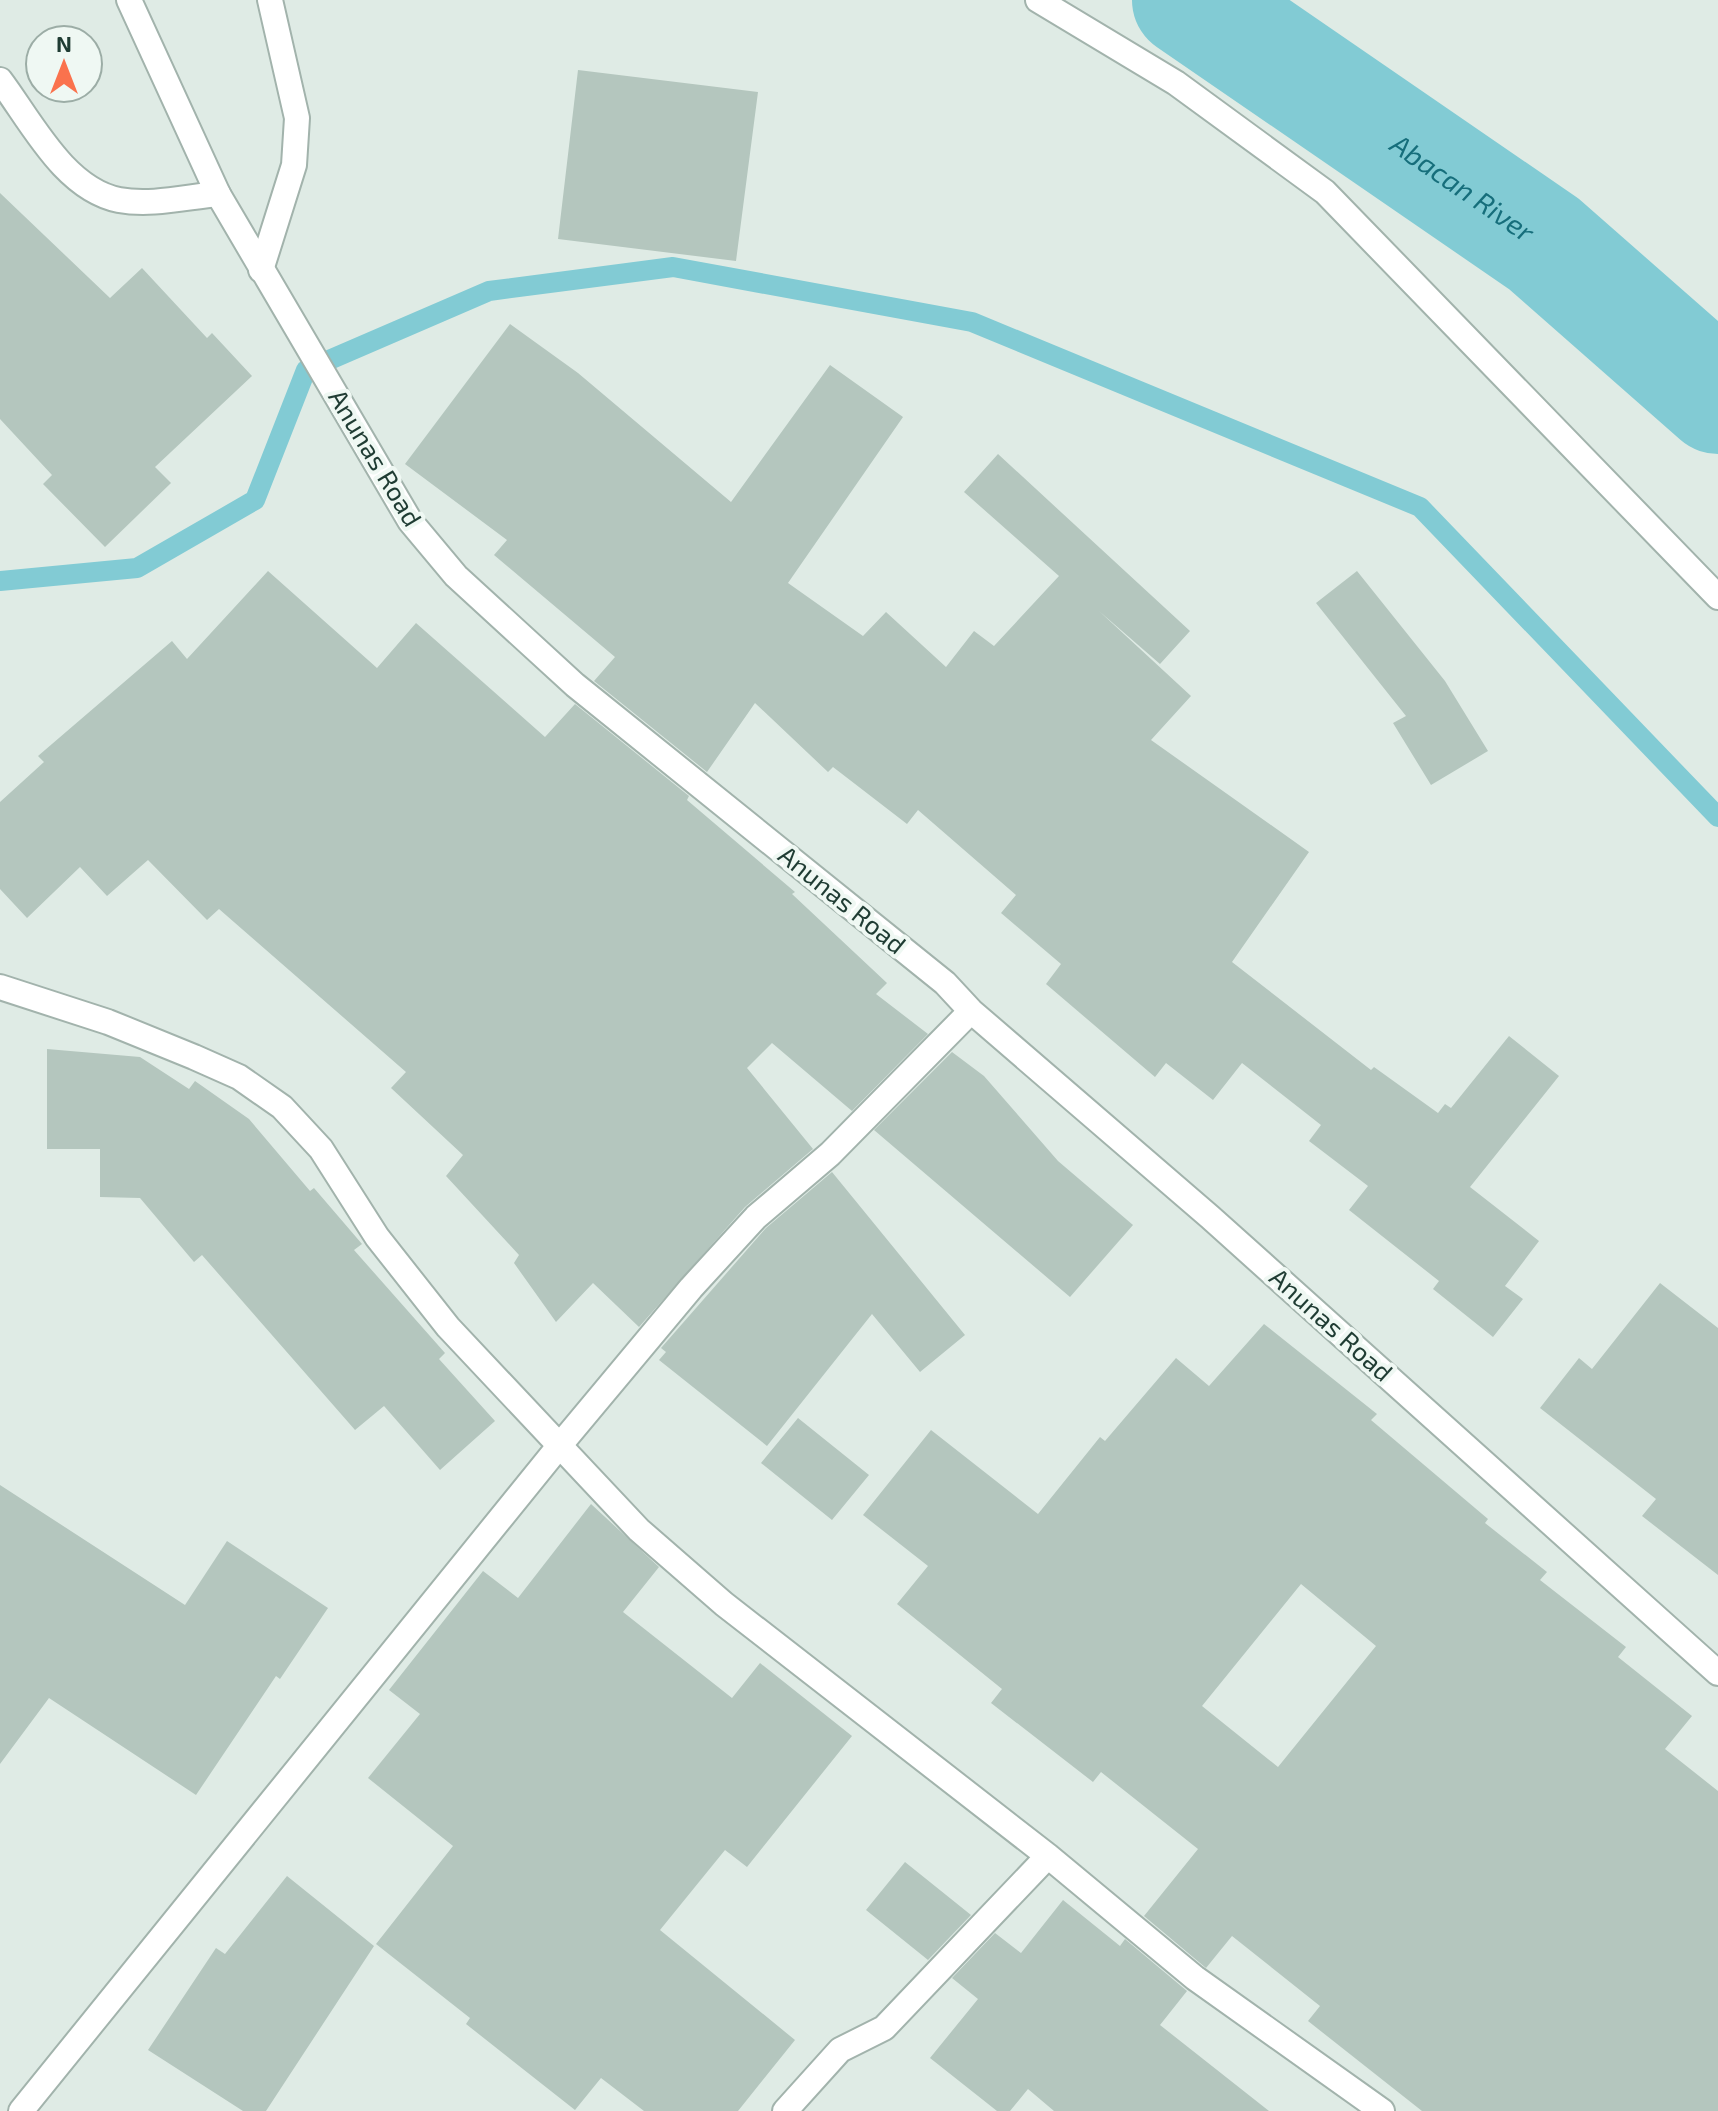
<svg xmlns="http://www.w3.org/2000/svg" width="1718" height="2111" viewBox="0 0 1718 2111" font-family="'Exo 2',sans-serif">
<rect width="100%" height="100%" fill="#dfebe5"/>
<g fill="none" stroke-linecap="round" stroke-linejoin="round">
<path stroke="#82cbd4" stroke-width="20" d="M 0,581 L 137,568 L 255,500 L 306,370 L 489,291 L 673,267 L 972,322 L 1420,507 L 1718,817"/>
<path stroke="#82cbd4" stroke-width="114" id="s1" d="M 1189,0 L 1544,244 L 1718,397"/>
</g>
<path fill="#b4c6be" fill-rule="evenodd" d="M 578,70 L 758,92 L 736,261 L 558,239 Z
M 0,193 L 110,298 L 142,268 L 207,338 L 212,333 L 252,376 L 155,467 L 171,483 L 105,547 L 43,484 L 52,475 L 0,419 Z
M 510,324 L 578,373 L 731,502 L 830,365 L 903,417 L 788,583 L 863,636 L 886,612 L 946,667 L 974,631 L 994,646 L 1059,576 L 964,492 L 998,454 L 1190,631 L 1160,664 L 1099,611 L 1191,696 L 1151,740 L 1309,852 L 1232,962 L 1371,1070 L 1374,1067 L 1438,1113 L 1445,1104 L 1451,1108 L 1509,1036 L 1559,1076 L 1470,1187 L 1539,1241 L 1505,1286 L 1523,1299 L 1493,1337 L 1433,1289 L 1439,1281 L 1349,1210 L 1368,1186 L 1309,1141 L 1321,1125 L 1242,1063 L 1213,1100 L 1166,1063 L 1155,1077 L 1046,984 L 1061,964 L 1001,913 L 1016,895 L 918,810 L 907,824 L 833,767 L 828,772 L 755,703 L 707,772 L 594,681 L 615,657 L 494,555 L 507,540 L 405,464 Z
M 268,571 L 377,668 L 416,623 L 545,737 L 575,704 L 689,796 L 687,800 L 795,892 L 792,894 L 887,983 L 876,994 L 928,1034 L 852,1111 L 772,1043 L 747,1068 L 813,1149 L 745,1207 L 639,1327 L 593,1283 L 556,1322 L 514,1263 L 519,1255 L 446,1176 L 463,1155 L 391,1088 L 406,1072 L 219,909 L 207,920 L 148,860 L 107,896 L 80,867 L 27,918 L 0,889 L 0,802 L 44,762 L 38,756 L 172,641 L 187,659 Z
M 1357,571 L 1445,681 L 1488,751 L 1431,785 L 1393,723 L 1406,716 L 1316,603 Z
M 47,1049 L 140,1057 L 189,1089 L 195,1081 L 249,1119 L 310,1191 L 314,1188 L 362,1244 L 354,1250 L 445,1353 L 439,1359 L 495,1421 L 440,1470 L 384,1406 L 355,1430 L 202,1255 L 194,1262 L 140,1198 L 100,1197 L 100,1149 L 47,1149 Z
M 952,1052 L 984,1076 L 1058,1161 L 1133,1225 L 1070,1297 L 874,1130 Z
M 832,1172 L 965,1335 L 920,1372 L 872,1314 L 767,1446 L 659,1360 L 666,1352 L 661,1348 L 766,1228 Z
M 1660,1283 L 1718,1328 L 1718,1575 L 1642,1516 L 1656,1499 L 1540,1408 L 1579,1358 L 1592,1369 Z
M 1264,1324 L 1377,1414 L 1371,1420 L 1488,1519 L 1485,1523 L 1547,1572 L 1540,1580 L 1626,1647 L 1618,1657 L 1692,1716 L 1665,1749 L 1718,1791 L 1718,2111 L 1422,2111 L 1308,2021 L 1320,2006 L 1232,1936 L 1206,1968 L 1144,1916 L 1198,1849 L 1101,1772 L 1093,1782 L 991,1703 L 1002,1689 L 897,1604 L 928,1566 L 863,1515 L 931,1430 L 1038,1514 L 1100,1437 L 1105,1441 L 1176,1358 L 1209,1386 ZM 1301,1584 L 1376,1646 L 1278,1767 L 1202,1706 Z
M 798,1418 L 869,1475 L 832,1520 L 761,1463 Z
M 0,1485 L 185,1605 L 227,1541 L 328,1608 L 280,1679 L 276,1676 L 196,1795 L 49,1698 L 0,1764 Z
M 591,1504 L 659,1567 L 623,1612 L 732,1698 L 760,1663 L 852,1736 L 747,1867 L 725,1850 L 660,1930 L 795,2040 L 738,2111 L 644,2111 L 601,2078 L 575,2110 L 466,2024 L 470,2018 L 376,1944 L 453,1846 L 368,1778 L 420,1714 L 389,1690 L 483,1571 L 518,1598 Z
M 905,1862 L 971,1915 L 928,1960 L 866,1910 Z
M 287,1876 L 374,1946 L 266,2111 L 243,2111 L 148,2050 L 216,1948 L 225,1954 Z
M 1063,1900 L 1120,1946 L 1125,1939 L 1187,1991 L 1160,2025 L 1269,2111 L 1054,2111 L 1028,2089 L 1010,2111 L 997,2111 L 930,2058 L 978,1999 L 952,1978 L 995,1933 L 1021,1953 Z"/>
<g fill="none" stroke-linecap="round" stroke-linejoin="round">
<g stroke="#a2b3ac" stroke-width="28">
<path id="service" d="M 0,80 C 31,121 64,189 119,200 C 151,206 186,197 218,194"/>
</g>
<g stroke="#a2b3ac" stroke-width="28">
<path id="minor" d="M 1038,0 L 1176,83 L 1325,192 L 1718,597
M 261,270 L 294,165 L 297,118 L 270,0
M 0,987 L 108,1022 L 194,1057 L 239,1077 L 282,1107 L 321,1149 L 377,1237 L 448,1327 L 639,1530 L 724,1604 L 1048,1856 L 1195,1978 L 1382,2111
M 785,2111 L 840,2050 L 884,2028 L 1048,1856"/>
</g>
<g stroke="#a2b3ac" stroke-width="28">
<path id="tertiary" d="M 129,0 L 218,194 L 410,521 L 456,576 L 575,685 L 945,983 L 971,1011 L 1210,1217 L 1718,1673
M 21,2111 L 560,1445 L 691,1288 L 756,1217 L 830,1154 L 971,1011"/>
</g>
<use href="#service" stroke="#fff" stroke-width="24"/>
<use href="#minor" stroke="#fff" stroke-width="24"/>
<use href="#tertiary" stroke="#fff" stroke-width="24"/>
</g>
<g text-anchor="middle" stroke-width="8" stroke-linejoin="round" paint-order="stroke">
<g font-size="26" fill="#1f3c33" stroke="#eff8f3">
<text transform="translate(375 458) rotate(59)" y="9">Anunas Road</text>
<text transform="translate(842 900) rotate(39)" y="9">Anunas Road</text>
<text transform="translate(1331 1325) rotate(42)" y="9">Anunas Road</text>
</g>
<g font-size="28" font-style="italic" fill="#166e7b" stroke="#eff8f3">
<text dy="10" stroke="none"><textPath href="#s1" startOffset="332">Abacan River</textPath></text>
</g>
</g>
<g transform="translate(64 64)"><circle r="38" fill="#eff8f3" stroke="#9cada6" stroke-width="2"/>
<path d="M0-6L14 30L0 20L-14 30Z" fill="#fa724d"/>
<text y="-12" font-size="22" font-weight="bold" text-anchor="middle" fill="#1f3c33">N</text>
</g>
</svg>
